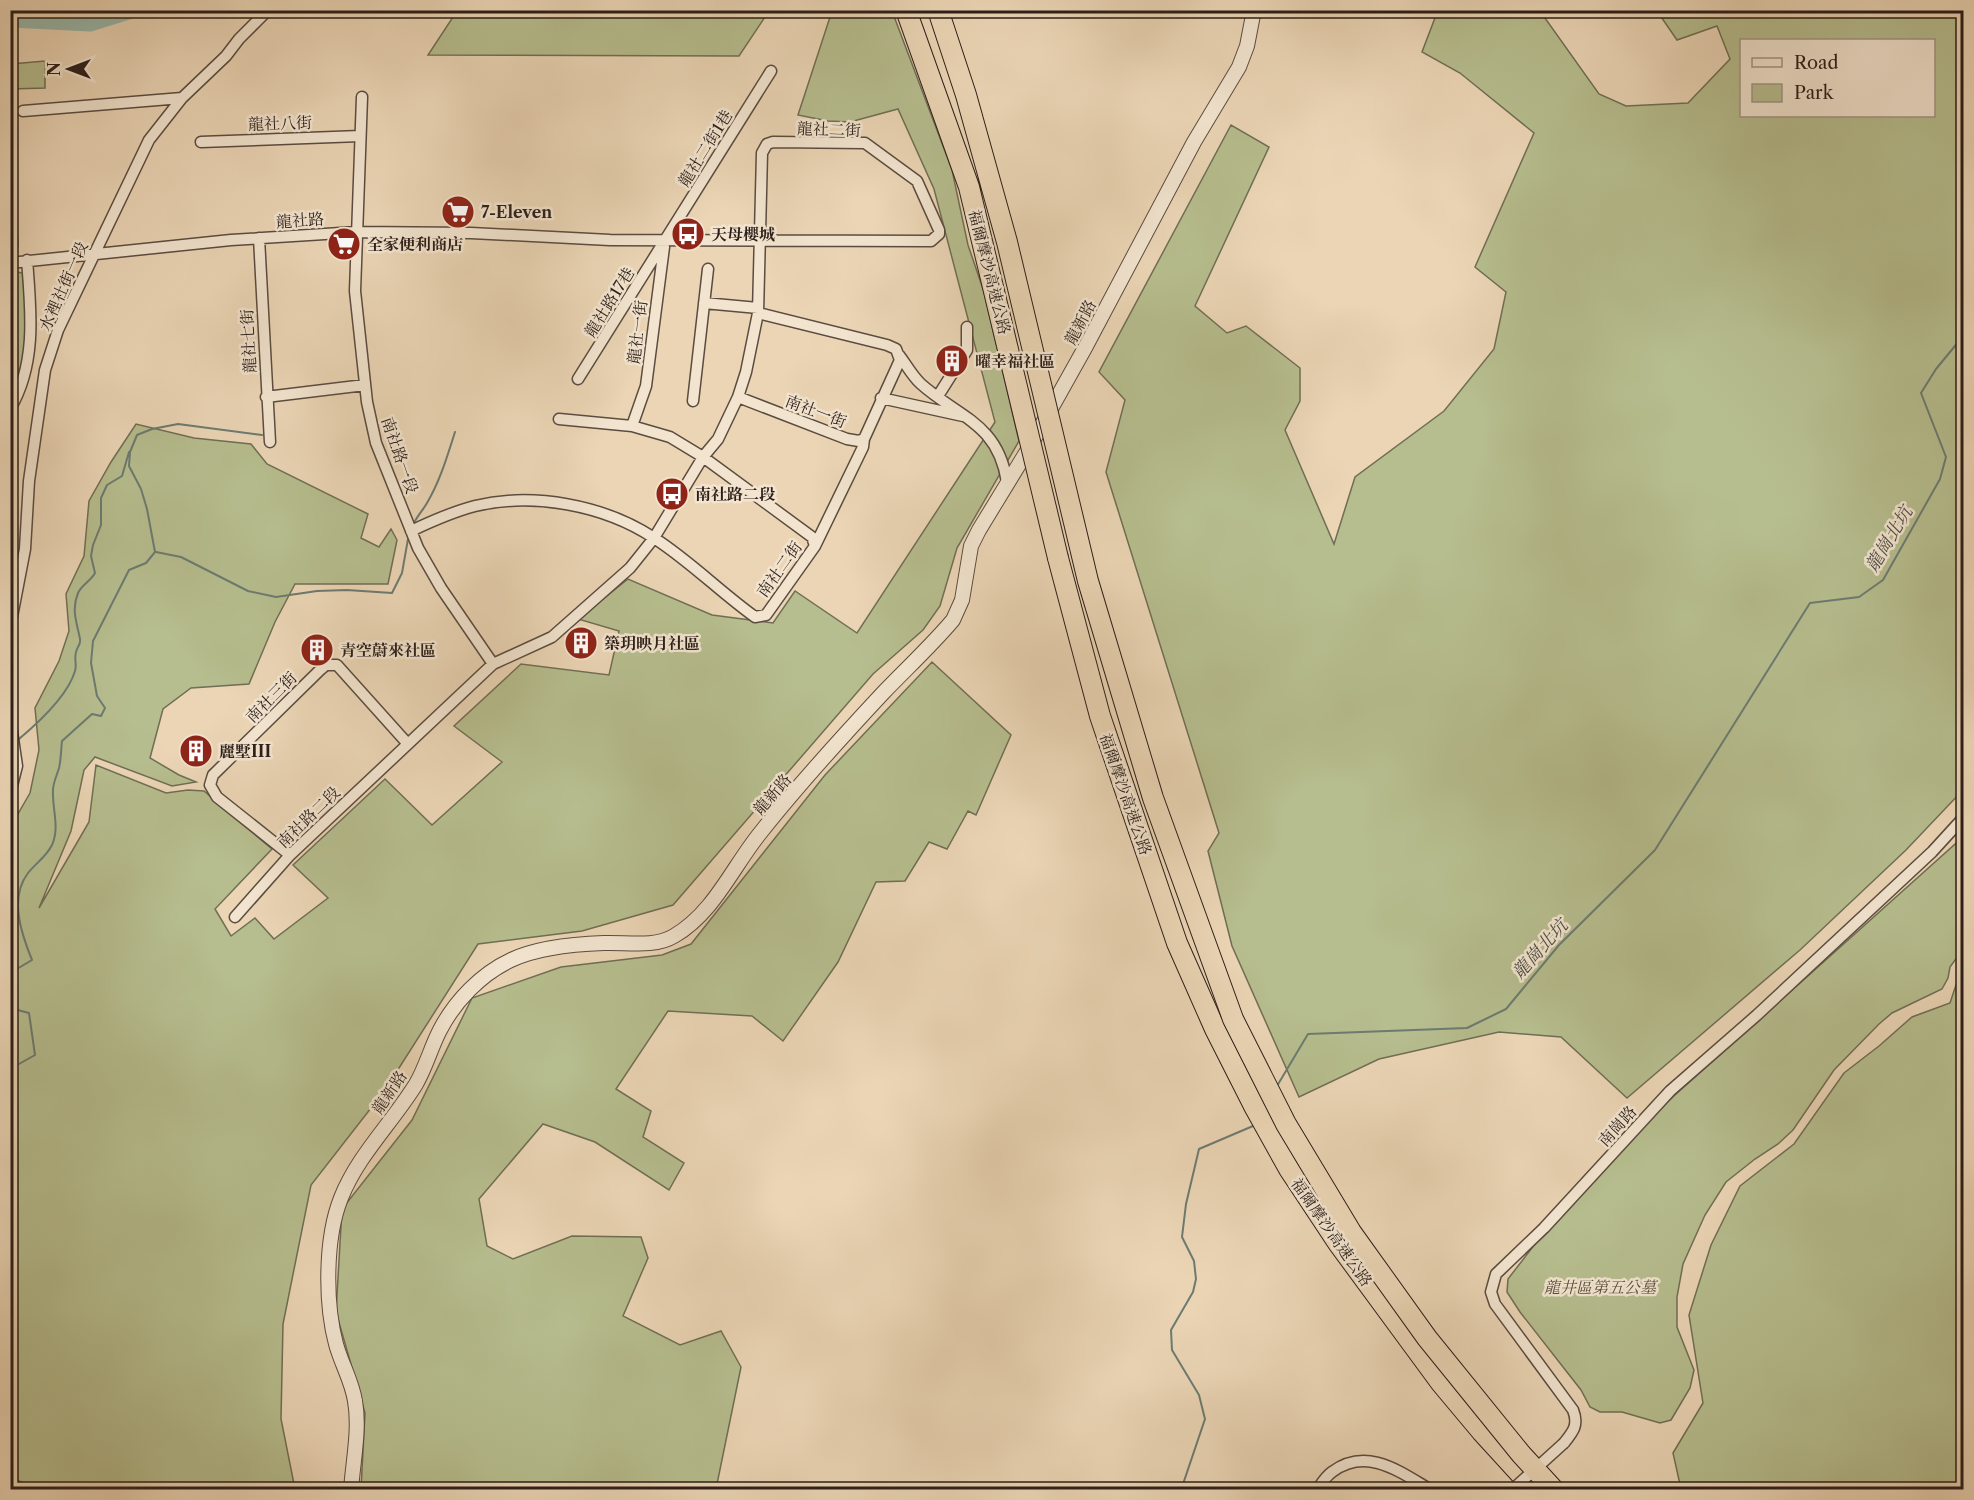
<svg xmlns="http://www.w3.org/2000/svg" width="1974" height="1500" viewBox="0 0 1974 1500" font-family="'Libre Caslon Text','Noto Serif TC',serif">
<rect width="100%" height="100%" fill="#ebd5b5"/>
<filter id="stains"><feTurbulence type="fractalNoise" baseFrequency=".00333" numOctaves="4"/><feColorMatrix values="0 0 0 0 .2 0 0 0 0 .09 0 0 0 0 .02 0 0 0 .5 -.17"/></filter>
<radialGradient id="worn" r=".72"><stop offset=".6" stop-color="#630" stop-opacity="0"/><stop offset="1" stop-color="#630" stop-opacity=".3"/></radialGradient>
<path fill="#b6bd8e" stroke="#706e54" stroke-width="1.5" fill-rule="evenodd" d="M 1438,10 L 1540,11 L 1599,94 L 1626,106 L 1688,103 L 1730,59 L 1717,26 L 1677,40 L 1657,11 L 1963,11 L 1963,790 L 1906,850 L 1800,950 L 1627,1098 L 1561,1037 L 1499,1032 L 1379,1059 L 1299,1097 L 1232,946 L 1208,851 L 1219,833 L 1106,472 L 1125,400 L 1099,372 L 1231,125 L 1269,147 L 1195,306 L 1227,333 L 1246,326 L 1300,368 L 1300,401 L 1285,430 L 1334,544 L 1355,477 L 1444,411 L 1494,349 L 1506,292 L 1475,267 L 1534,133 L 1460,73 L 1422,52 ZM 1742,40 L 1934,40 L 1934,116 L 1742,116 Z
M 457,11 L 457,10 L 769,11 L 739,56 L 428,55 Z
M 832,11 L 892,11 L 952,170 L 968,245 L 984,292 L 1019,441 L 957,548 L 940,606 L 923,630 L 873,674 L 673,905 L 582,931 L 478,944 L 385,1090 L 311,1185 L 283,1324 L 281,1419 L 295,1489 L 43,1490 L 11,1478 L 11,826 L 30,793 L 39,750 L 35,708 L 59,661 L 69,631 L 66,594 L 84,556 L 89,501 L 111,462 L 136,424 L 194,438 L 251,444 L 267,464 L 368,514 L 361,538 L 379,547 L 391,529 L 397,540 L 388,584 L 295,584 L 275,622 L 249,684 L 191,688 L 163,709 L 150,758 L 179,775 L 196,782 L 172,786 L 95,757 L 84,770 L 71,831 L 39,908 L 89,822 L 96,765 L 166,793 L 188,790 L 204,791 L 272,849 L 215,909 L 231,936 L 255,918 L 274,939 L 328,898 L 293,865 L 385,779 L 432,825 L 502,762 L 454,726 L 521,664 L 609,675 L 619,631 L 578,619 L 628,579 L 712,615 L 773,623 L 795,591 L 857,633 L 995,422 L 934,189 L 898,109 L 850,122 L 828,121 L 798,115 Z
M 45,61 L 45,88 L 11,89 L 11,64 Z
M 10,107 L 18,246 L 11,247 L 10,247 Z
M 18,272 L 25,274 L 26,345 L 13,400 L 11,404 L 11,273 Z
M 932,662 L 1011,735 L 976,815 L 968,811 L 947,849 L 929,842 L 905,881 L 876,882 L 838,962 L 783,1041 L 752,1016 L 668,1011 L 616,1089 L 651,1111 L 643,1137 L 684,1163 L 669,1190 L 595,1142 L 543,1124 L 479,1199 L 487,1246 L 513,1259 L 572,1236 L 641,1237 L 648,1258 L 623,1316 L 680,1345 L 721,1331 L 741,1367 L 716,1489 L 361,1489 L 365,1413 L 336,1312 L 342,1209 L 412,1120 L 472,998 L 561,967 L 662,955 L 691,944 L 825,775 Z
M 1963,837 L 1963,949 L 1950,967 L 1948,978 L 1942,989 L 1892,1013 L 1879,1024 L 1834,1070 L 1793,1130 L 1778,1144 L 1755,1159 L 1726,1182 L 1705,1215 L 1683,1264 L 1677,1297 L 1677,1327 L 1694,1370 L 1690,1388 L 1671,1420 L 1660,1423 L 1622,1412 L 1600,1412 L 1590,1407 L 1581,1390 L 1520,1312 L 1507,1292 L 1508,1279 L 1562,1209 L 1618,1149 L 1676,1094 Z
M 1963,964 L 1963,1489 L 1681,1489 L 1673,1453 L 1703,1403 L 1689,1315 L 1711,1245 L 1740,1186 L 1794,1144 L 1844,1073 L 1879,1046 L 1912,1017 L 1950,1003 Z"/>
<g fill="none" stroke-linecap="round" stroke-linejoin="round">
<path stroke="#6c7b71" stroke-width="2" d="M 414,523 C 418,515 423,510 427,503 C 440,481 447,457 455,432
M 156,552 L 181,557 L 248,591 L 276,597 L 317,591 L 347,590 L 392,593 L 402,573 L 408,539
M 18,744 L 19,739 C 38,723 68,695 75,671 C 77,665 74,658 76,652 C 77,647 81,645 80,639 C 77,623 71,610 78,593 C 82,584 90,582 95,573 L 91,556 L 93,545 L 101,525 L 101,498 L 107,485 L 122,476 L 129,452
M 10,973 L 32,960 C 21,933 9,898 28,873 C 36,863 46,857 52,845 C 60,827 52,809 53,790 C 53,783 57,775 59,768 C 61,760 61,750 62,741 L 92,714 L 101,716 L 105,708 L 97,696 L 91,663 L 93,641 L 129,570 L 146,563 L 155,552 L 147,509 L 141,489 L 129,466 L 130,452 L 137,435 L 152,429 L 178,424 L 262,435
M 10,1008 L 29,1013 L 35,1055 L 10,1069
M 1277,1086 L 1308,1034 L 1467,1028 L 1506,1009 L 1559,945 L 1655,850 L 1810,603 L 1859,597 L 1883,580 L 1940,479 L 1946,457 L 1921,393 L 1936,369 L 1964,335
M 10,1348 L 12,1348
M 1181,1490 L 1205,1419 L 1199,1395 L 1172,1350 L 1171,1330 L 1193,1292 L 1196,1279 L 1194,1261 L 1182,1237 L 1186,1204 L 1199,1149 L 1253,1126 L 1254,1124"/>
<path stroke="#98b9ab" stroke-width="15" d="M 10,20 L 90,24 L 135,10"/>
<g stroke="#5b4c40" stroke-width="13">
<path id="minor" d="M 362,97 L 355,291 L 367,402 L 376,443 L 418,548 L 441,588 L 493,664
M 23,111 L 182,98
M 201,142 L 360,136
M 259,238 L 270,442
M 10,263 L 231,240 L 356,232 L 471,233 L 610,240 L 931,241 L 939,234 L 939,230 L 917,181 L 865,143 L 773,142 L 767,144 L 762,153 L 758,313 L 746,372 L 738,397 L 718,439 L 703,457 L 654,538 L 630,568 L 552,637 L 493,664 L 290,855 L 235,917
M 704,303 L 758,308
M 899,355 C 906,364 912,376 921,384 C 958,417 998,423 1007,482
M 578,379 L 771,71
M 938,396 L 967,350 L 967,327
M 266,397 L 365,385
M 738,397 L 847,439 L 859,441 L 864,439 L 900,360 L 896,349 L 887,345 L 758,313
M 881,398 L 963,416
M 693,401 L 708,269
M 10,409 C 37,364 31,310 27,260
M 632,426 L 646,386 L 664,247
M 411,531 C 432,521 452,512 475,506 C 533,492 604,505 654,538 C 690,561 720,592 755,617 L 766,615 L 815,546 L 812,537 L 703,457 L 670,437 L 632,426 L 559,419
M 815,546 L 863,447 L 864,439
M 10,627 L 25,549 L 29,481 L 45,370 L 58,330 L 149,140 L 182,98 L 226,56 L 239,39 L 268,10
M 10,718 L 17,766 L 10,793
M 290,855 L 217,797 L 210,785 L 213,775 L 320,670 L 326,665 L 337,665 L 407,743
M 1564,1443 C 1573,1432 1579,1425 1573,1410 L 1495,1304 L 1491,1292 L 1496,1274 L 1544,1228 L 1670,1091 L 1757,1015 L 1932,852 L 1964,817
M 1317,1490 C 1321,1484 1326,1476 1332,1472 C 1367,1446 1400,1472 1431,1490"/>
</g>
<g stroke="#5b4c40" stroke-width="16">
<path id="tertiary" d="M 351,1490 C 353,1461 360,1429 355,1401 C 352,1381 341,1363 336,1344 C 325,1303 325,1238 341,1198 C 358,1155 392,1123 416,1084 C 426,1067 431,1047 440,1030 C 455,1001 481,974 511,960 C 536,948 576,944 604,943 C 626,942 654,948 674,936 C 714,913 733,866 761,832 C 799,784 841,738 883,693 C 906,669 931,646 953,620 L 962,600 L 971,546 L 979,530 L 1029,448 L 1086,346 L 1194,142 L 1239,67 L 1247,46 L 1254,10"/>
</g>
<g stroke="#2b1e19" stroke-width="22">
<path id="motorway" d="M 1058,558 L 1100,716 L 1177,943 L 1215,1029 L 1255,1108 L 1289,1169 L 1338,1243 L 1441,1383 L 1482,1432 L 1535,1490"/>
</g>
<use href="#minor" stroke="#f2e4cf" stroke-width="10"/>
<use href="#tertiary" stroke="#f2e4cf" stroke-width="14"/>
<use href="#motorway" stroke="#ebd5b5" stroke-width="20"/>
<g stroke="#5b4c40" stroke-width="13" stroke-linecap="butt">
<path id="minor-bridge" d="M 1512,1490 L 1564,1443"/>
</g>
<g stroke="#2b1e19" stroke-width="22" stroke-linecap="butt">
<path id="motorway-bridge" d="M 906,10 L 969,187 L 1058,558
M 938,10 L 966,95 L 1007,242 L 1088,581 L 1153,798 L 1233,1019 L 1286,1124 L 1351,1232 L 1427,1338 L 1521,1454 L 1554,1490"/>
</g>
<use href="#minor-bridge" stroke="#f2e4cf" stroke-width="10"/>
<use href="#motorway-bridge" stroke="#ebd5b5" stroke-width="20"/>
</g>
<defs>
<g id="supermarket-disc" transform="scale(1.725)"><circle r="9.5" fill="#8f2418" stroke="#f2e4cf"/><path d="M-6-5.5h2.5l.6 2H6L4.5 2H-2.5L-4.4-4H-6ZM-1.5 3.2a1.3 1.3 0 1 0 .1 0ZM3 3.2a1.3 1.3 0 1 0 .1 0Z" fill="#fff"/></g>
<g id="bus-disc" transform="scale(1.725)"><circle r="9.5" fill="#8f2418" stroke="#f2e4cf"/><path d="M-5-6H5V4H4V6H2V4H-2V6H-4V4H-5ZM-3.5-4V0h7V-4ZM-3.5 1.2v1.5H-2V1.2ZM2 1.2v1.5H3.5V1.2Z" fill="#fff"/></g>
<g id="building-disc" transform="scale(1.725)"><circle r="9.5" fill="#8f2418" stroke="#f2e4cf"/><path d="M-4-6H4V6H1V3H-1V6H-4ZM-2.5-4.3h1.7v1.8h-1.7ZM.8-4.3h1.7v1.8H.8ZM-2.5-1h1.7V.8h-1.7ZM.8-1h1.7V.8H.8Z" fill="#fff"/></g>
</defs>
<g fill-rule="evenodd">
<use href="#supermarket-disc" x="458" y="212"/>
<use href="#bus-disc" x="688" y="234"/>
<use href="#supermarket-disc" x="344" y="244"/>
<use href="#building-disc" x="952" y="361"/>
<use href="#bus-disc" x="672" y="494"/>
<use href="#building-disc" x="581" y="643"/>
<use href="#building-disc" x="317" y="650"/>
<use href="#building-disc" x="196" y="751"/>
</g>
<g text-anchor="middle" stroke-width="5" stroke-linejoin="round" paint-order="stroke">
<g font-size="16" fill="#2b1e19" stroke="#f2e4cf">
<text transform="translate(280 123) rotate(-2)" y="6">龍社八街</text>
<text transform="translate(829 129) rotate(2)" y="6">龍社二街</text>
<text transform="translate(705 148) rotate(-58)" y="6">龍社二街1巷</text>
<text transform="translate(300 220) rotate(-4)" y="6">龍社路</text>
<text transform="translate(990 272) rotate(76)" y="6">福爾摩沙高速公路</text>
<text transform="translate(63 286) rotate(-66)" y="6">水裡社街一段</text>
<text transform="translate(609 302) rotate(-58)" y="6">龍社路17巷</text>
<text transform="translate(1080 322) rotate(-62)" y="6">龍新路</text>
<text transform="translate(637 332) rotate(-83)" y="6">龍社一街</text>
<text transform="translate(248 341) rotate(-93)" y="6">龍社七街</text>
<text transform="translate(816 411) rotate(21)" y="6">南社一街</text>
<text transform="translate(400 455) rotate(71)" y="6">南社路一段</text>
<text transform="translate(779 569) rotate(-54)" y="6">南社二街</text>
<text transform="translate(271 697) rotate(-45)" y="6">南社三街</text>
<text transform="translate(772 794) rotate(-49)" y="6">龍新路</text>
<text transform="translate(1126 794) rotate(71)" y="6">福爾摩沙高速公路</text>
<text transform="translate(308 817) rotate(-44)" y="6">南社路二段</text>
<text transform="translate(389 1092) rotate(-56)" y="6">龍新路</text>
<text transform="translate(1617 1126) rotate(-48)" y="6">南崗路</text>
<text transform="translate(1332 1232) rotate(55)" y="6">福爾摩沙高速公路</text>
</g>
<g font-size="16" font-weight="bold" fill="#2b1e19" stroke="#f2e4cf" text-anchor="start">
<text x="481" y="218">7-Eleven</text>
<text x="711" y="240">天母櫻城</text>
<text x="367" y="250">全家便利商店</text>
<text x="975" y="367">曜幸福社區</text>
<text x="695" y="500">南社路二段</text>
<text x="604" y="649">築玥映月社區</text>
<text x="340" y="656">青空蔚來社區</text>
<text x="219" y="757">麗墅III</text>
</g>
<g font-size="16" font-style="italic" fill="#554e3c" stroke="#f2e4cf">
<text x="1600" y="1293">龍井區第五公墓</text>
</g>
<g font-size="18" font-style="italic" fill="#4c4c45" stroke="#f2e4cf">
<text transform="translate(1889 539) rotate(-59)" y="6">龍崗北坑</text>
<text transform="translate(1540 949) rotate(-48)" y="6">龍崗北坑</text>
</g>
</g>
<rect width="1974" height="1500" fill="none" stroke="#ebd5b5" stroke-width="36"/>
<rect x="12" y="12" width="1950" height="1476" fill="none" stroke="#2b1e19" stroke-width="3"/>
<rect x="18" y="18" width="1938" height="1464" fill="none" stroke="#2b1e19" stroke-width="1.5"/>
<rect x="1740" y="39" width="195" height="78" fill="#f2e4cf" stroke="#a29586" stroke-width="1.5"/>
<rect x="1752" y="58" width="30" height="9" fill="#f2e4cf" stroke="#a29586" stroke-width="1.5"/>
<text x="1794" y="69" font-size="18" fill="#2b1e19">Road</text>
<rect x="1752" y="84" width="30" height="18" fill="#b6bd8e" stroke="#a29586" stroke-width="1.5"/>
<text x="1794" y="99" font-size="18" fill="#2b1e19">Park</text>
<g transform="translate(69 69) rotate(270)" stroke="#f2e4cf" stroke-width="4.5" paint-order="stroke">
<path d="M0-4.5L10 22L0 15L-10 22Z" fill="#2b1e19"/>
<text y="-9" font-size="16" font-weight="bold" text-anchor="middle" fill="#2b1e19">N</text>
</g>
<rect width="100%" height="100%" filter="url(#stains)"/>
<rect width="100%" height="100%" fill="url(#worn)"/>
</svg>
